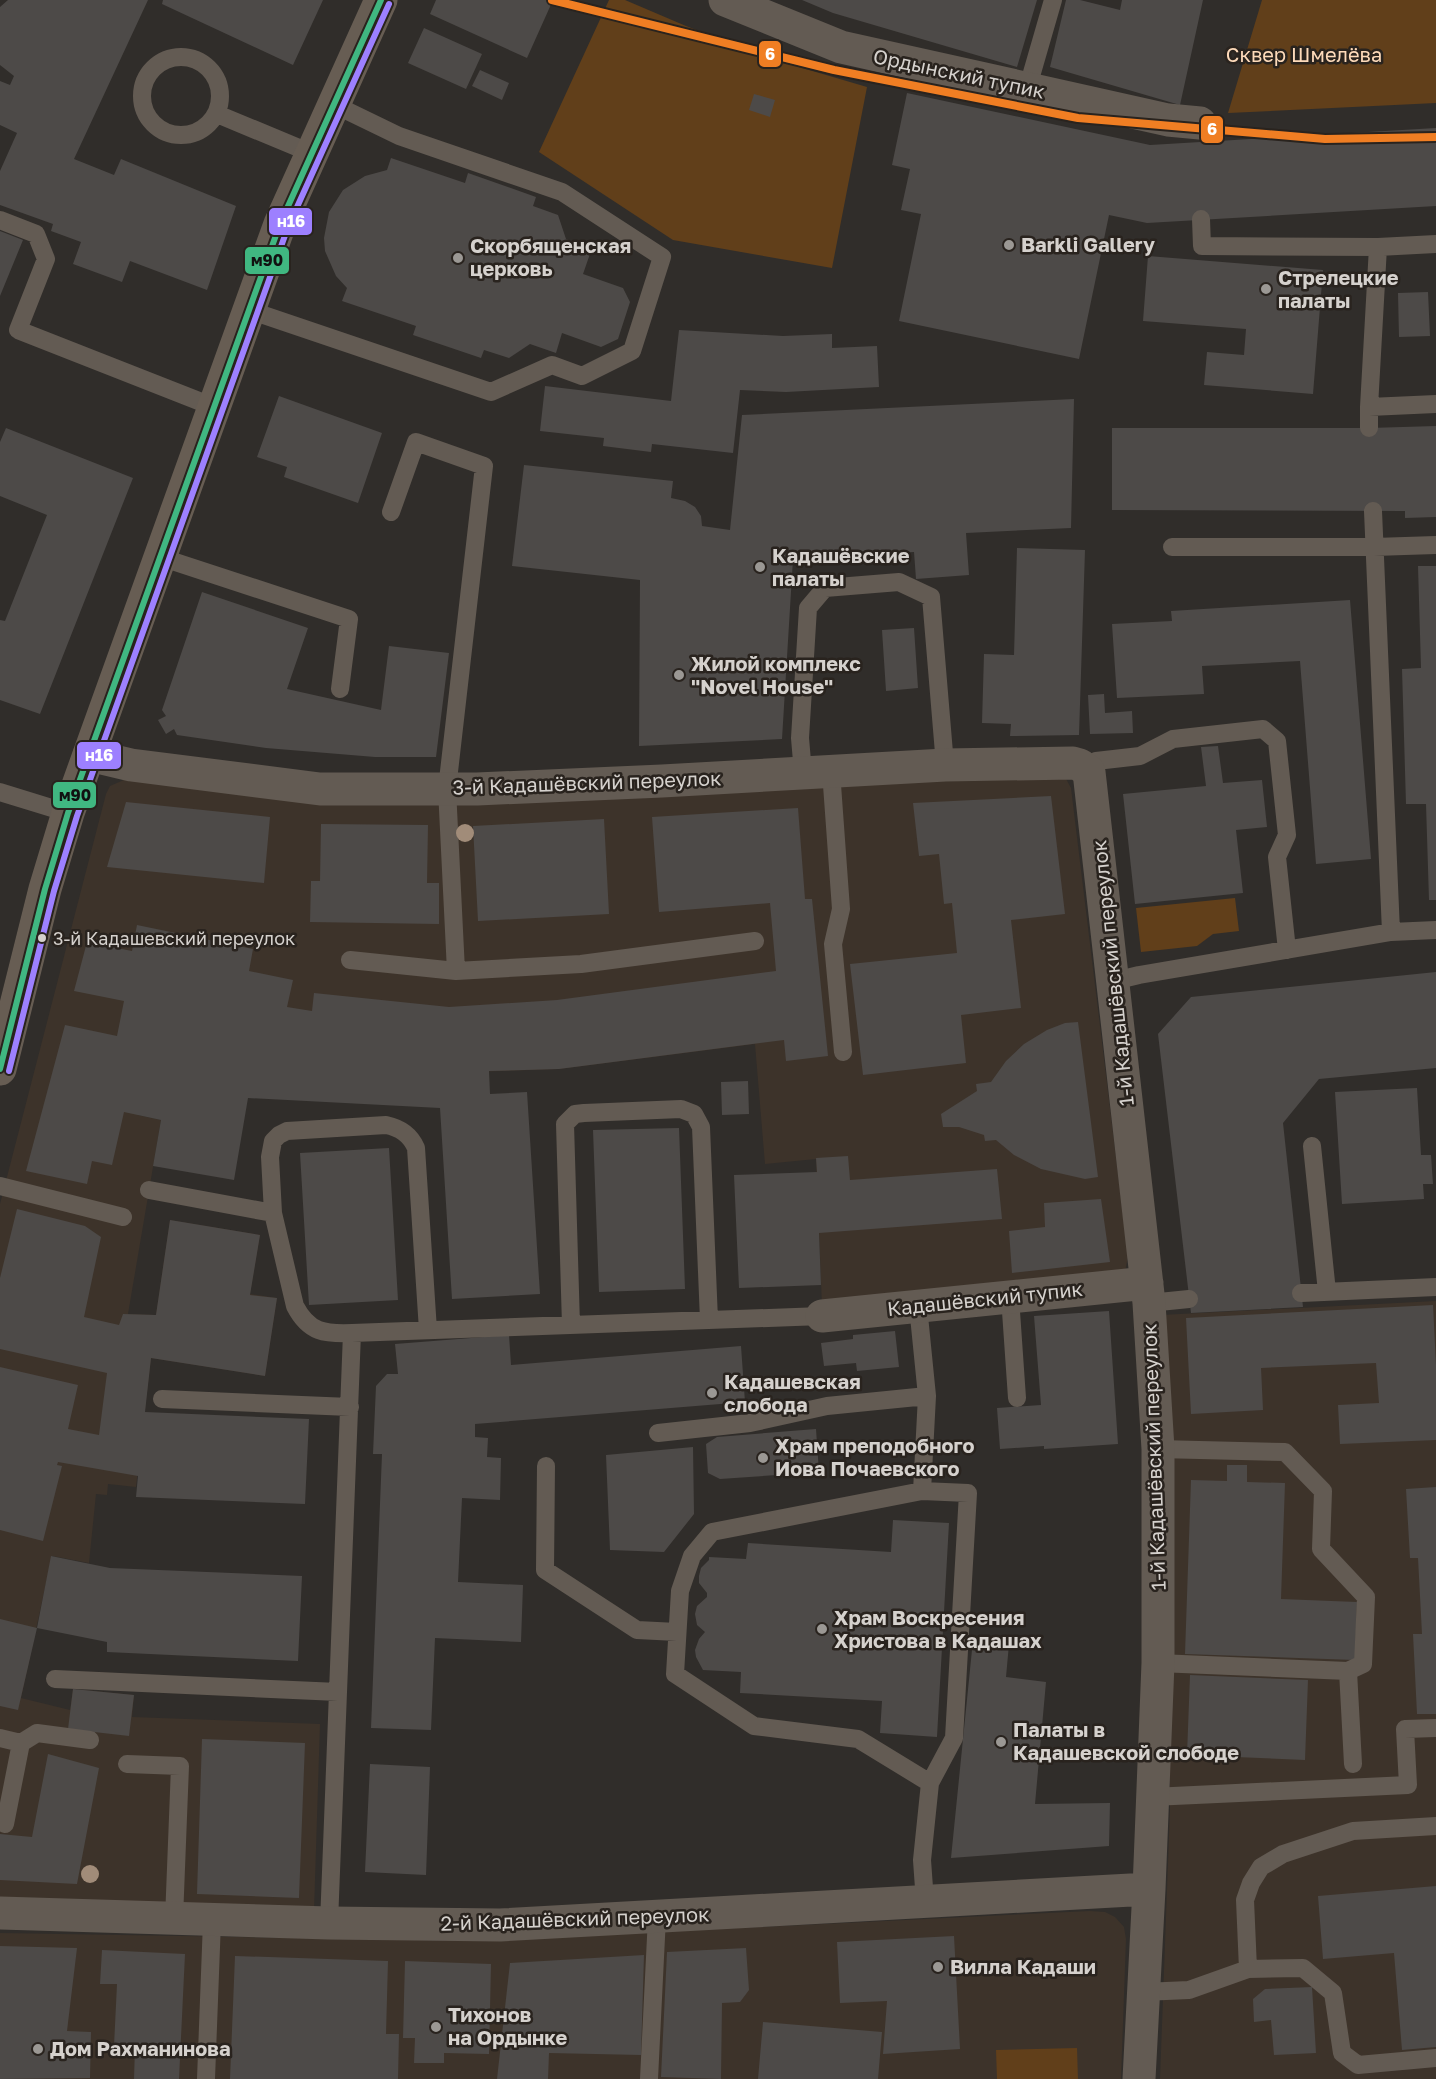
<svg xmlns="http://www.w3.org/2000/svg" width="1436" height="2079" viewBox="0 0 1436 2079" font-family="'Golos Text',sans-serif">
<rect width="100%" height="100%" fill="#302d2a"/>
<path fill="#3d332a" d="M 1053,773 L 1065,777 L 1071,788 L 1128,1256 L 1125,1272 L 822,1306 L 816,1159 L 765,1164 L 755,1044 L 559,1069 L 443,1073 L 308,1060 L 138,1115 L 161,1120 L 128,1314 L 156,1315 L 170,1220 L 260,1235 L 250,1294 L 277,1298 L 265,1376 L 151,1358 L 136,1487 L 108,1484 L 107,1495 L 96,1494 L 89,1563 L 52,1556 L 21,1698 L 70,1710 L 73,1689 L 134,1695 L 132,1717 L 320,1724 L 314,1911 L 0,1902 L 0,1204 L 106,794 L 110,786 L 126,779 Z
M 1436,1301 L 1436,2079 L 1160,2079 L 1170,1809 L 1169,1471 L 1161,1315 Z
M 1090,1911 L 1105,1912 L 1115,1917 L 1124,1927 L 1126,1939 L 1121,2079 L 0,2079 L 0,1933 L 471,1941 Z"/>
<path fill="#613f1a" d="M 609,0 L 625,0 L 686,26 L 775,60 L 867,87 L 832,268 L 673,240 L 539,152 Z
M 1262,0 L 1436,0 L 1436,103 L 1228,113 Z
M 1235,898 L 1239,931 L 1213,934 L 1197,946 L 1141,952 L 1136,908 Z
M 1077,2048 L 1078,2079 L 997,2079 L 996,2050 Z"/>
<path fill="#4d4a48" d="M 8,0 L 148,0 L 74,159 L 114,175 L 121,159 L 236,206 L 207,290 L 130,261 L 122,282 L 73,264 L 81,242 L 51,231 L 53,224 L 0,205 L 0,171 L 17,133 L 0,125 L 0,81 L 10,85 L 14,76 L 0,65 L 0,7 Z
M 163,0 L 323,0 L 293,65 L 162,4 Z
M 436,0 L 553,0 L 527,58 L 430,14 Z
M 802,0 L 1037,0 L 1017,67 L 833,13 Z
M 1066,0 L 1080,0 L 1120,10 L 1122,0 L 1203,0 L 1180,105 L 1050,67 Z
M 424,28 L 482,54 L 466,89 L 408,63 Z
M 480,70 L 509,83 L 502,100 L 472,86 Z
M 907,93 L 1150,145 L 1436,128 L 1436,206 L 1147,223 L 1109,215 L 1079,359 L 899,321 L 921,214 L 901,210 L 910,169 L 892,165 Z
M 754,94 L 775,100 L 770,117 L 749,110 Z
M 391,158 L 465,183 L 468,173 L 536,197 L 533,206 L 558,215 L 566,239 L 592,248 L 583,274 L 623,288 L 630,302 L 618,339 L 601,347 L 562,333 L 556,353 L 530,344 L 509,358 L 484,350 L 481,358 L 413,335 L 416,326 L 342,301 L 347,288 L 336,276 L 325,251 L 324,238 L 329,212 L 343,190 L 365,176 L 387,170 Z
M 0,231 L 23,240 L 0,296 Z
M 1148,256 L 1323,270 L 1313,394 L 1204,385 L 1207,352 L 1244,355 L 1246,329 L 1143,321 Z
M 1428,292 L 1430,336 L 1399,337 L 1398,293 Z
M 679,330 L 783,336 L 832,334 L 832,348 L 877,346 L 879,387 L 786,392 L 740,390 L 733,453 L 652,444 L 651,452 L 603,446 L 604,438 L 540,431 L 545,386 L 671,401 Z
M 279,396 L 382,433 L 358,503 L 284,477 L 287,467 L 257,457 Z
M 1074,399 L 1071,528 L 966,533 L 969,575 L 916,579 L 914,552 L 793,559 L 782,739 L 639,746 L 640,580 L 512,566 L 524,465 L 673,481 L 671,498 L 685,501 L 695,507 L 701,516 L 702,526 L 730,530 L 742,415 Z
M 1436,426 L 1436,517 L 1405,518 L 1405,511 L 1112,510 L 1112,428 L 1369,428 Z
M 6,428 L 133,478 L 40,714 L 0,700 L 0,620 L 5,621 L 47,515 L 0,496 L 0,442 Z
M 1017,548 L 1085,550 L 1079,735 L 1010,736 L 1011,724 L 982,723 L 984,654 L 1014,655 Z
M 1418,566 L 1436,566 L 1436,900 L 1429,900 L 1426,804 L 1406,804 L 1402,669 L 1421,668 Z
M 202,592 L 308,628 L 287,689 L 381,710 L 389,646 L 449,653 L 436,757 L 375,757 L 266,748 L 177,735 L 174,729 L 166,734 L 158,720 L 166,716 L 162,710 Z
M 1350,600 L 1371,859 L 1316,864 L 1300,661 L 1202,666 L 1204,694 L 1117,698 L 1112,624 L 1172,621 L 1171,611 Z
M 914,628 L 918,688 L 886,691 L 882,630 Z
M 1104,694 L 1105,713 L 1132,711 L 1133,733 L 1090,734 L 1088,695 Z
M 1218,746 L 1223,783 L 1262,780 L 1267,827 L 1236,830 L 1243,893 L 1135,904 L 1123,794 L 1206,786 L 1201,747 Z
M 1051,796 L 1065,914 L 1011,920 L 1021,1008 L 961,1015 L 966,1063 L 863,1075 L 850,964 L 957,953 L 952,903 L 944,904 L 939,854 L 919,856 L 913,803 Z
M 126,802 L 270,817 L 264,883 L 107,867 Z
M 798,808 L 805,899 L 812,899 L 828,1056 L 786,1061 L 784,1040 L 559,1069 L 489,1071 L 490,1094 L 527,1092 L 540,1294 L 452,1299 L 440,1108 L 248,1098 L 234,1180 L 153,1166 L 161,1120 L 124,1112 L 112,1165 L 92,1161 L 87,1184 L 26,1171 L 65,1025 L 117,1036 L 124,1001 L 74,991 L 87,942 L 132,951 L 137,925 L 253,949 L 249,971 L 293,980 L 287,1007 L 312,1011 L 314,993 L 449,1007 L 557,1000 L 776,971 L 770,903 L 659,912 L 652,817 Z
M 604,819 L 609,914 L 478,921 L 473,826 Z
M 321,824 L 428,825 L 427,883 L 439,883 L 439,924 L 310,922 L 311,881 L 320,881 Z
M 1436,972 L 1436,1068 L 1319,1079 L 1283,1123 L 1303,1307 L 1191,1313 L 1158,1034 L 1191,997 Z
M 1078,1022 L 1098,1177 L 1085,1179 L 1041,1169 L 1014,1155 L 996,1140 L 985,1141 L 984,1135 L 959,1127 L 943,1127 L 941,1114 L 977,1091 L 976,1084 L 991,1082 L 1006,1061 L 1024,1044 L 1047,1030 L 1065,1023 Z
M 748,1081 L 749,1114 L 722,1115 L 721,1082 Z
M 1417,1088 L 1421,1155 L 1431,1155 L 1433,1184 L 1423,1184 L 1424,1199 L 1342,1204 L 1335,1092 Z
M 679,1128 L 685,1289 L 599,1292 L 593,1130 Z
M 389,1148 L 398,1300 L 309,1305 L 300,1153 Z
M 848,1156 L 850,1180 L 997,1169 L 1002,1219 L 819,1233 L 821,1285 L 739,1288 L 734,1175 L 817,1172 L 816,1158 Z
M 1101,1199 L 1110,1262 L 1012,1273 L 1009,1231 L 1045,1227 L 1044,1203 Z
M 17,1209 L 85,1226 L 101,1237 L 84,1317 L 119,1325 L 123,1314 L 156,1315 L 170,1220 L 260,1235 L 250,1295 L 277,1298 L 265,1376 L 151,1358 L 145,1412 L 309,1419 L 305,1504 L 136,1497 L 138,1476 L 58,1462 L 57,1465 L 62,1466 L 43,1541 L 0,1530 L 0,1367 L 78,1385 L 68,1429 L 99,1435 L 107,1373 L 0,1349 L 0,1278 Z
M 1433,1305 L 1436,1365 L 1436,1440 L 1340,1444 L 1338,1405 L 1379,1403 L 1376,1363 L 1261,1368 L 1263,1410 L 1191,1414 L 1186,1318 Z
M 1109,1311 L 1118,1444 L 1044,1449 L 1044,1446 L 1000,1449 L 997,1408 L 1041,1405 L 1034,1316 Z
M 895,1331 L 899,1367 L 857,1371 L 856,1363 L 824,1366 L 821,1343 L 853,1339 L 853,1335 Z
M 509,1335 L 511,1365 L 741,1346 L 745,1402 L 475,1424 L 475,1437 L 488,1438 L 487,1457 L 501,1458 L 500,1500 L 462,1498 L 458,1582 L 523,1585 L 521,1642 L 435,1638 L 431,1730 L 371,1728 L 382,1454 L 373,1454 L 376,1386 L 387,1374 L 398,1374 L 395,1344 Z
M 816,1429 L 819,1472 L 720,1479 L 708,1473 L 706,1444 L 717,1437 Z
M 693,1447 L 694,1514 L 664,1552 L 610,1550 L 606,1455 Z
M 1227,1465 L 1247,1465 L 1247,1482 L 1285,1483 L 1281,1599 L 1357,1602 L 1355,1660 L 1185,1654 L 1191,1480 L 1227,1481 Z
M 1436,1487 L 1436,1714 L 1417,1714 L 1413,1634 L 1422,1634 L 1418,1558 L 1410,1558 L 1406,1489 Z
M 893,1520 L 949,1523 L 937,1737 L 880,1733 L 882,1701 L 740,1693 L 741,1672 L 703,1670 L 696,1657 L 695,1650 L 699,1639 L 705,1632 L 697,1625 L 695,1614 L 697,1606 L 707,1597 L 707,1593 L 699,1583 L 699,1576 L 701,1568 L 709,1560 L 709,1557 L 746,1559 L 748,1543 L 891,1552 Z
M 51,1556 L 110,1568 L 302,1576 L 298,1661 L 107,1652 L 107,1642 L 37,1628 Z
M 0,1619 L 37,1628 L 18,1710 L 0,1706 Z
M 973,1640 L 1009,1644 L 1006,1677 L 1046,1682 L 1035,1804 L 1110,1803 L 1109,1846 L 951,1858 Z
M 1190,1675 L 1308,1680 L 1305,1760 L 1187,1755 Z
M 73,1689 L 134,1695 L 129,1736 L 68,1729 Z
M 202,1739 L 305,1743 L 299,1898 L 197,1894 Z
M 48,1754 L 99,1768 L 77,1884 L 0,1880 L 0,1834 L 32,1837 Z
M 370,1764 L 430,1767 L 426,1875 L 365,1872 Z
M 1436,1886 L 1436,2047 L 1402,2050 L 1394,1953 L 1323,1959 L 1318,1896 Z
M 954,1936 L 960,2049 L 883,2054 L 887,2001 L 840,2003 L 837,1942 Z
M 0,1946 L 77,1948 L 67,2031 L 91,2032 L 90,2078 L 0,2079 Z
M 746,1948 L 749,1990 L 740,2002 L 722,2003 L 721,2079 L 661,2077 L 667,1952 Z
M 102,1950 L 185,1954 L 179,2079 L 134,2079 L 135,2047 L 114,2046 L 117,1984 L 100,1984 Z
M 644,1955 L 641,2055 L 549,2053 L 548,2079 L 497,2079 L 510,1963 Z
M 235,1956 L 388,1961 L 386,2034 L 399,2034 L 398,2079 L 230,2079 Z
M 405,1961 L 491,1964 L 489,2054 L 444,2053 L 444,2063 L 414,2063 L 415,2038 L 403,2038 Z
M 1312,1987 L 1316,2053 L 1274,2055 L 1271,2020 L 1254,2022 L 1253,1999 L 1265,1989 Z
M 763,2022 L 882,2032 L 878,2079 L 758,2079 Z"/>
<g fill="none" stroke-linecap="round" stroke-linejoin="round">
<path stroke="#635b53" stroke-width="18" d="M142 96a39 39 0 1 1 78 0a39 39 0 1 1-78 0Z
M 1027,90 L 1053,0
M 217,114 L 311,153
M 1201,219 L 1202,246 L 1378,247 L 1436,244
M 0,220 L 36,234 L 46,259 L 18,330 L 214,407
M 249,310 L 491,392 L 552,365 L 582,376 L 632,351 L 662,257 L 562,192 L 399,136 L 333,104
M 1369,407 L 1436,404
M 1369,428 L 1369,407 L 1378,247
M 1373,511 L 1391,932
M 391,512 L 416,442 L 484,466 L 447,789 L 456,971 L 581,964 L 755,941
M 1172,547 L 1374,547 L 1436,545
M 160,557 L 349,619 L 340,689
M 1086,768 L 1096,761 L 1140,756 L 1173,739 L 1263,729 L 1277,741 L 1287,835 L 1277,857 L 1287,950
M 831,771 L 841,909 L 833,944 L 843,1052
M 803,773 L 800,738 L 808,608 L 825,588 L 899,582 L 931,597 L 945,765
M 0,792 L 68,813
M 350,960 L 456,971
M 1114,981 L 1139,975 L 1391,932 L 1436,930
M 1312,1146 L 1327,1292
M 0,1186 L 123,1217
M 149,1190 L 273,1213
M 1301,1293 L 1436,1287
M 1010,1297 L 1017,1398
M 1149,1303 L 1189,1299
M 571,1325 L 565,1124 L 575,1114 L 584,1113 L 681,1109 L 694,1114 L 701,1127 L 709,1320
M 428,1330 L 416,1148 C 410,1134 400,1128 386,1125 L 287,1131 L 279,1135 L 273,1141 L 270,1157 L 273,1213 L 295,1306 C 309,1333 325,1334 352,1333 L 822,1316
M 162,1399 L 350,1407
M 658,1433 L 750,1423 L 827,1406 L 927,1396 L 918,1306
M 1158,1449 L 1285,1452 L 1323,1491 L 1321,1549 L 1366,1597 L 1363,1664 L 1348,1671
M 546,1466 L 545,1570 L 637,1630 L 677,1632
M 922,1491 L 968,1493 L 954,1738 L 930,1783
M 1158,1663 L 1348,1671 L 1353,1764
M 55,1679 L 338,1692
M 0,1738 L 21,1743 L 37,1733 L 90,1740
M 127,1764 L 180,1766 L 174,1919
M 1152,1797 L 1408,1785 L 1405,1729 L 1436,1728
M 5,1824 L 21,1743
M 925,1902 L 922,1860 L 930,1783 L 858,1739 L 754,1726 L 675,1674 L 680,1591 L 692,1556 L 712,1532 L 922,1491 L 927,1396
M 329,1923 L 352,1333
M 1248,1969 L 1245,1900 L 1251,1883 L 1261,1867 L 1283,1854 L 1353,1831 L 1436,1826
M 1143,1992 L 1189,1990 L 1248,1969 L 1303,1968 L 1333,1993 L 1342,2053 L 1358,2065 L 1436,2058
M 206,2079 L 212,1921
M 649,2079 L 657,1917"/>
<path stroke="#635b53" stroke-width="33" d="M 725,0 L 841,47 L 1168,120 L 1200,123
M 89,755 L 131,765 L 320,789 L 477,789 L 662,781 L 945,765 L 1073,763 L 1080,765 L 1089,772 L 1149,1303 L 1158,1449 L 1158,1663 L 1149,1889 L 1139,2079
M 822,1316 L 1147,1283
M 0,1913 L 329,1923 L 500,1925 L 1149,1889"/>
<path stroke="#675d53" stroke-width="33" d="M 0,1069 L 45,889 L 68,813 L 280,224 L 381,0"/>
<g stroke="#29231e" stroke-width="10">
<path id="bus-1" d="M 0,1069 L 45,889 L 68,813 L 280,224 L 381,0"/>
</g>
<g stroke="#29231e" stroke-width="10">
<path id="bus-2" d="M 9,1071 L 54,891 L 77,816 L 288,227 L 389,4"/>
</g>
<use href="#bus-1" stroke="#40b781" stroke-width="6"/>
<use href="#bus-2" stroke="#9d80ff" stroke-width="6"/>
<g stroke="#29231e" stroke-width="12">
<path id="metro-1" d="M 552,0 L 834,70 L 1078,118 L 1325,139 L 1436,137"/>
</g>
<use href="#metro-1" stroke="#f07e23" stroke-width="8"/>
</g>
<g fill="#a18c79">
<circle cx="465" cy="833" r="9"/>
<circle cx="90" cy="1874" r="9"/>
</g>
<g fill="#9b9894" stroke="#29231e" stroke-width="2">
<circle cx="1009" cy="245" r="6"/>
<circle cx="458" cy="258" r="6"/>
<circle cx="1266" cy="289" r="6"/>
<circle cx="760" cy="567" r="6"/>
<circle cx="679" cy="675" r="6"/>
<circle cx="712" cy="1393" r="6"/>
<circle cx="763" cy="1458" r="6"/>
<circle cx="822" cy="1629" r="6"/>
<circle cx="1001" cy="1742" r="6"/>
<circle cx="938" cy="1967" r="6"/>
<circle cx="436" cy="2027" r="6"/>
<circle cx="38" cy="2049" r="6"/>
</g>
<circle fill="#d5d1cd" stroke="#29231e" stroke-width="2" cx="42" cy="938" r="5"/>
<g text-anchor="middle" stroke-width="5" stroke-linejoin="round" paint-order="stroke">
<g font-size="18" fill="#d5d1cd" stroke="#29231e" text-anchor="start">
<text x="53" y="945">3-й Кадашевский переулок</text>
</g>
<g font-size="20" fill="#fddaba" stroke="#29231e">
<text x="1304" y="62">Сквер Шмелёва</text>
</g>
<g font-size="20" fill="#d5d1cd" stroke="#29231e">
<text transform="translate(959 74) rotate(12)" y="7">Ордынский тупик</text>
<text transform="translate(587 783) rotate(-2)" y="7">3-й Кадашёвский переулок</text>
<text transform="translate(1113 973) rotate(-96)" y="7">1-й Кадашёвский переулок</text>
<text transform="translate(985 1299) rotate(-6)" y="7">Кадашёвский тупик</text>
<text transform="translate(1154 1457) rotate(-92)" y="7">1-й Кадашёвский переулок</text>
<text transform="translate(575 1919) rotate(-2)" y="7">2-й Кадашёвский переулок</text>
</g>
<g font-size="20" font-weight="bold" fill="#d5d1cd" stroke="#29231e" text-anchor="start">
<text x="1021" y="252">Barkli Gallery</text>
<text x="470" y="253">Скорбященская<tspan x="470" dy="23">церковь</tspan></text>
<text x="1278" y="285">Стрелецкие<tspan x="1278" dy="23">палаты</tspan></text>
<text x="772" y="563">Кадашёвские<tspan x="772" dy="23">палаты</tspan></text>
<text x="691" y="671">Жилой комплекс<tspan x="691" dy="23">"Novel House"</tspan></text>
<text x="724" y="1389">Кадашевская<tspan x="724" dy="23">слобода</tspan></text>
<text x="775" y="1453">Храм преподобного<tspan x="775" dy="23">Иова Почаевского</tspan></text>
<text x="834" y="1625">Храм Воскресения<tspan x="834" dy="23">Христова в Кадашах</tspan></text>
<text x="1013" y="1737">Палаты в<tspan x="1013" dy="23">Кадашевской слободе</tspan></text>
<text x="950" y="1974">Вилла Кадаши</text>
<text x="448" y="2022">Тихонов<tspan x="448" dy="23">на Ордынке</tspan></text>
<text x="50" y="2056">Дом Рахманинова</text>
</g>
</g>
<g stroke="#29231e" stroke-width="2">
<rect x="758" y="40" width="24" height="28" rx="6" fill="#f07e23"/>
<rect x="1200" y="115" width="24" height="29" rx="6" fill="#f07e23"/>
<rect x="268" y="207" width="45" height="29" rx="6" fill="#9d80ff"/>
<rect x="244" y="246" width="46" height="29" rx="6" fill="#40b781"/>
<rect x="76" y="741" width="46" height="29" rx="6" fill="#9d80ff"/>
<rect x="52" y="781" width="45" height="28" rx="6" fill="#40b781"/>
</g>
<g font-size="16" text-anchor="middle" font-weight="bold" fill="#fff">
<text x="770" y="60">6</text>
<text x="1212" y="135">6</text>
<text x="291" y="227">н16</text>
<text x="99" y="761">н16</text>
</g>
<g font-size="16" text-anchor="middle" font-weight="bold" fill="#111">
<text x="267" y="266">м90</text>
<text x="75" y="801">м90</text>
</g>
</svg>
